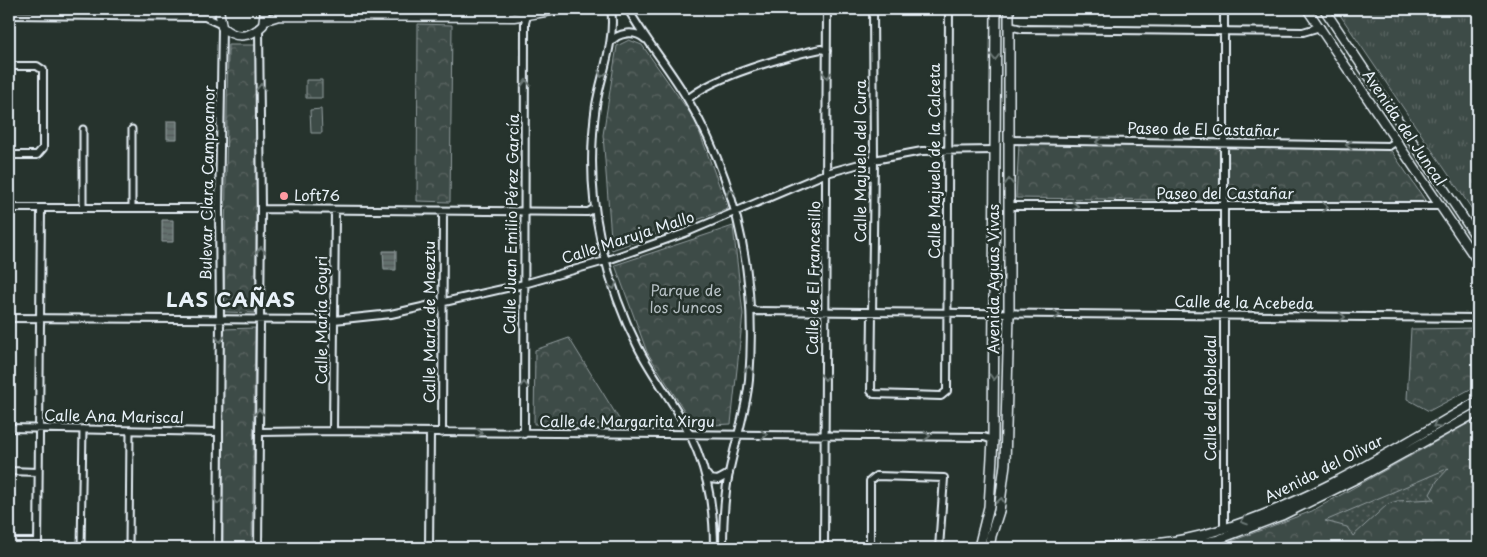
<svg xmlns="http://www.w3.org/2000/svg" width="1487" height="557" viewBox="0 0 1487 557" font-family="'Playpen Sans',sans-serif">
<defs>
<pattern id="grass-tufts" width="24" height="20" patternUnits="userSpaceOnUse" patternTransform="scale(1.25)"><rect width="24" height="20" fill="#3e4b47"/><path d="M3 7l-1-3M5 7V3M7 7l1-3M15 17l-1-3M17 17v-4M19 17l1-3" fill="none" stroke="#5a6562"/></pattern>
<pattern id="park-crowns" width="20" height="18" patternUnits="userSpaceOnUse" patternTransform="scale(1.25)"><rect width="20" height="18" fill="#3e4b47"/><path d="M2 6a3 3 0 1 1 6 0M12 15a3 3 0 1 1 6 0" fill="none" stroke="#5a6562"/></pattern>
<pattern id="garden-dots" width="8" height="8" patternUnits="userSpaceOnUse" patternTransform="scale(1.25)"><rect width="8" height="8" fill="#3e4b47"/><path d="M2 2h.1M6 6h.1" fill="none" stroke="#5a6562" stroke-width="1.8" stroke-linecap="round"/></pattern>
<pattern id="water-rules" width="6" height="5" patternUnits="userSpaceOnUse" patternTransform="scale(1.25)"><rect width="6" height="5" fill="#636f6d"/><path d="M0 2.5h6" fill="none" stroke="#535a5a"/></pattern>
</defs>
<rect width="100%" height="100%" fill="#26332d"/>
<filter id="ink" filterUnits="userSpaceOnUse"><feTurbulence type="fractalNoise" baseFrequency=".02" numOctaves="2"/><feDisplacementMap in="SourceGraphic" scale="10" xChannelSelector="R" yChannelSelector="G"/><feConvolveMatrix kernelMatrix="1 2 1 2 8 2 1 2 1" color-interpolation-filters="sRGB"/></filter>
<g filter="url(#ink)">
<path fill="url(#grass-tufts)" stroke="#939ea0" d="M 1336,9 L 1478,9 L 1478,218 Z"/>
<path fill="url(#park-crowns)" stroke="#939ea0" d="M 418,24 L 452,25 L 450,202 L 417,201 Z
M 629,40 L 642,45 L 695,120 L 728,209 L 612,250 L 603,135 L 617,46 Z
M 228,45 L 256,45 L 256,313 L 224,312 Z
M 306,80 L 322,80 L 322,98 L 306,98 Z
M 1019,144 L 1390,149 L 1427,203 L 1016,198 Z
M 733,226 L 743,314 L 731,424 L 694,426 L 647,352 L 615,265 Z
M 255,328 L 252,548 L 223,548 L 224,329 Z
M 1478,328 L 1478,385 L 1429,411 L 1407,399 L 1411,329 Z
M 569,338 L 622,424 L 534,424 L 535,350 Z
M 1478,418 L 1478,548 L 1236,548 L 1232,541 L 1312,511 Z"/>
<path fill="url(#garden-dots)" stroke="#939ea0" d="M 1449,468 L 1437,481 L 1430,494 L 1434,499 L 1397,501 L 1388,504 L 1353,536 L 1347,527 L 1325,521 Z"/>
<path fill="#3e4b47" stroke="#939ea0" d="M 321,109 L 322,133 L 311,133 L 310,110 Z"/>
<path fill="url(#water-rules)" stroke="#98a3a5" d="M 167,121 L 177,121 L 177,139 L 167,139 Z
M 162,220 L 173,220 L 173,242 L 162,242 Z
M 396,251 L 396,270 L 384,270 L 383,251 Z"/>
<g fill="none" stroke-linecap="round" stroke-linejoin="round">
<g stroke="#e8f1f8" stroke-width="9">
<path id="pedestrian" d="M 83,208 L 83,129
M 132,208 L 132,129
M 81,548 L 83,429
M 129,548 L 130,430"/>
</g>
<g stroke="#e8f1f8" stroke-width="10">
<path id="minor" d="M 218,9 L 205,17 L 220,24
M 611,9 C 616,40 601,75 596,105 C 590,148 591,195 600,237 C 608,276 620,312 638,347 C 651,373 669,396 683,421 C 706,462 714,503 714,548
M 628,9 C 646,41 670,69 688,100 C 739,186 757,281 749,380 C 746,412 735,442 729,473 C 724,497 723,523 723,548
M 873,9 L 874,160 L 871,391 L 874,394 L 941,396 L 947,391 L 949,9
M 9,15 L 205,17
M 1009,26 L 1022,29 L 1303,32 L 1320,27
M 610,43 C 618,32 635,30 645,39
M 9,66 L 37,66 L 43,70 L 43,148 L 37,155 L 9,155
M 688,99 C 714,76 786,56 821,49 L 827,51
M 1009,140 L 1389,146 L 1397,141
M 1009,206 L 1441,206
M 9,208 L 219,208
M 261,209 L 588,212 L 595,208
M 751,309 L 755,311 L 1478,318
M 9,318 L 334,320 L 391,314 L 524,284 L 605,261 L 685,233 L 827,173 L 874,160 L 922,151 L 995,150
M 9,428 L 218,432
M 333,431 L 335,210
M 259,432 L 333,431 L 984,437 L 993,440
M 442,433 L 443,211
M 524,434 L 525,23 L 527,16
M 9,471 L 38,472
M 707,475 L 710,479 L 718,480 L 729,474
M 1224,528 L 1224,9
M 9,542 L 37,542
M 38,548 L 41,209
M 218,548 L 220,320 L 219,208 L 222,27
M 258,548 L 261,209 L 259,29
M 429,548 L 430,433
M 824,548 L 827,9
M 870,548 L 870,481 L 876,476 L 944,478 L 939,548"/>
</g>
<g stroke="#e8f1f8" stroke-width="11">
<path id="tertiary" d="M 219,9 L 222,27 C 236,40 251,37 263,25 L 265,9
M 279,9 L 510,9
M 1307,9 L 1478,262
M 1324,9 L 1478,240
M 266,20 L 279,16 L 514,17 L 564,9
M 1084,548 C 1130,546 1172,545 1216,531 C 1310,503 1394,449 1478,401
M 1174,548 L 1217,540 L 1283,515 L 1362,476 L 1478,412"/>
</g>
<g stroke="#e8f1f8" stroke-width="12">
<path id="secondary" d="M 979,547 L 989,507 L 993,440 L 996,9
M 989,548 L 991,536 L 999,511 L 1005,464 L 1009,314 L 1009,9"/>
</g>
<use href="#pedestrian" stroke="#26332d" stroke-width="5"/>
<use href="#minor" stroke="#26332d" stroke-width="6"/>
<use href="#tertiary" stroke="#26332d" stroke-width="8"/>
<use href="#secondary" stroke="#26332d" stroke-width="9"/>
</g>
<defs><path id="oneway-chevron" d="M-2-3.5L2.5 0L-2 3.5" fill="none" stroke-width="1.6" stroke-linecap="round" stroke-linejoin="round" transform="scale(1.25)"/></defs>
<g stroke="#6a7674">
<use href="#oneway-chevron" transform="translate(995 57) rotate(90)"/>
<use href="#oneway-chevron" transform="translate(602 74) rotate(103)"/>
<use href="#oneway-chevron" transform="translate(827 75) rotate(90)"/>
<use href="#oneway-chevron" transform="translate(526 83) rotate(-91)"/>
<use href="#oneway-chevron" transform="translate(261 87) rotate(-90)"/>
<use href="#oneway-chevron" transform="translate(1099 142) rotate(-180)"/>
<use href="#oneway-chevron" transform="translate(1349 145) rotate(-179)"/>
<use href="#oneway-chevron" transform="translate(1009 182) rotate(-90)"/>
<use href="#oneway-chevron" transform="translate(730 192) rotate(-108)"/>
<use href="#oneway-chevron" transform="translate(1075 206)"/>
<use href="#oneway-chevron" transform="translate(1325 207)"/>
<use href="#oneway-chevron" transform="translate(261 250) rotate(-89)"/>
<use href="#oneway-chevron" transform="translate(613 286) rotate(72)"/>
<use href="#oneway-chevron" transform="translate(1057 315)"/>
<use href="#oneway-chevron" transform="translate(1342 317) rotate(1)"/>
<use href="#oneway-chevron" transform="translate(220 339) rotate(91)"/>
<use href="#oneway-chevron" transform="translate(749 369) rotate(-86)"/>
<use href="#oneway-chevron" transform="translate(825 377) rotate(91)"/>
<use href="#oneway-chevron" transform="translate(994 377) rotate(91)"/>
<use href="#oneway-chevron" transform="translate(524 385) rotate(-90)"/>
<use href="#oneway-chevron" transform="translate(259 412) rotate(-90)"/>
<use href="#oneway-chevron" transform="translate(1436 425) rotate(150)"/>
<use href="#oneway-chevron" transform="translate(479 433) rotate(1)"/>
<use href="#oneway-chevron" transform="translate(764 435) rotate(1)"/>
<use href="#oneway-chevron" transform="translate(927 436)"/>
<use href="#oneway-chevron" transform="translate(218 501) rotate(90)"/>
<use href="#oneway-chevron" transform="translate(1001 501) rotate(-81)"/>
<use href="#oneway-chevron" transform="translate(1244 521) rotate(161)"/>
</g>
</g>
<circle fill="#ff9aa2" stroke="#26332d" stroke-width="2" cx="284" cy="196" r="5"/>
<g text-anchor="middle" stroke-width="5" stroke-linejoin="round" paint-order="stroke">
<g font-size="15" fill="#e8f1f8" stroke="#26332d">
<text transform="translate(1404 128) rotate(56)" y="5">Avenida del Juncal</text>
<text transform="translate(1203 130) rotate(1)" y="5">Paseo de El Castañar</text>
<text transform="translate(861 161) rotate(-90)" y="5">Calle Majuelo del Cura</text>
<text transform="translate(935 161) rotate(-90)" y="5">Calle Majuelo de la Calceta</text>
<text transform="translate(208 183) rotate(-89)" y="5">Bulevar Clara Campoamor</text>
<text x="1225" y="199">Paseo del Castañar</text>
<text transform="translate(512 224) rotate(-89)" y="5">Calle Juan Emilio Pérez García</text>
<text transform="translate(628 238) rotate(-18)" y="5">Calle Maruja Mallo</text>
<text transform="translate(814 278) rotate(-89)" y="5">Calle de El Francesillo</text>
<text transform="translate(994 279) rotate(-90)" y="5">Avenida Aguas Vivas</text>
<text transform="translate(1244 303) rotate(1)" y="5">Calle de la Acebeda</text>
<text transform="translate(322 320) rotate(-90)" y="5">Calle María Goyri</text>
<text transform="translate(430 322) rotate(-90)" y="5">Calle María de Maeztu</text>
<text transform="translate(1211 398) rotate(-90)" y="5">Calle del Robledal</text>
<text transform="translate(114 417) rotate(1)" y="5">Calle Ana Mariscal</text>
<text x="627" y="427">Calle de Margarita Xirgu</text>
<text transform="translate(1324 469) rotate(-27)" y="5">Avenida del Olivar</text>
</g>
<g font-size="15" fill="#e8f1f8" stroke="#26332d" text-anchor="start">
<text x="294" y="201">Loft76</text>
</g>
<g font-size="15" fill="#b5bfc3" stroke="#26332d">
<text x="686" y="296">Parque de<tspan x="686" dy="17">los Juncos</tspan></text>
</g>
<g font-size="20" font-weight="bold" letter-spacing="1" fill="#e8f1f8" stroke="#26332d">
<text x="231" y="307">LAS CAÑAS</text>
</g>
</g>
<rect width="1487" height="557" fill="none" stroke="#26332d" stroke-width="30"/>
<rect x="15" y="15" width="1457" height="527" fill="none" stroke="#e8f1f8" stroke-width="2" filter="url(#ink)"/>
</svg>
